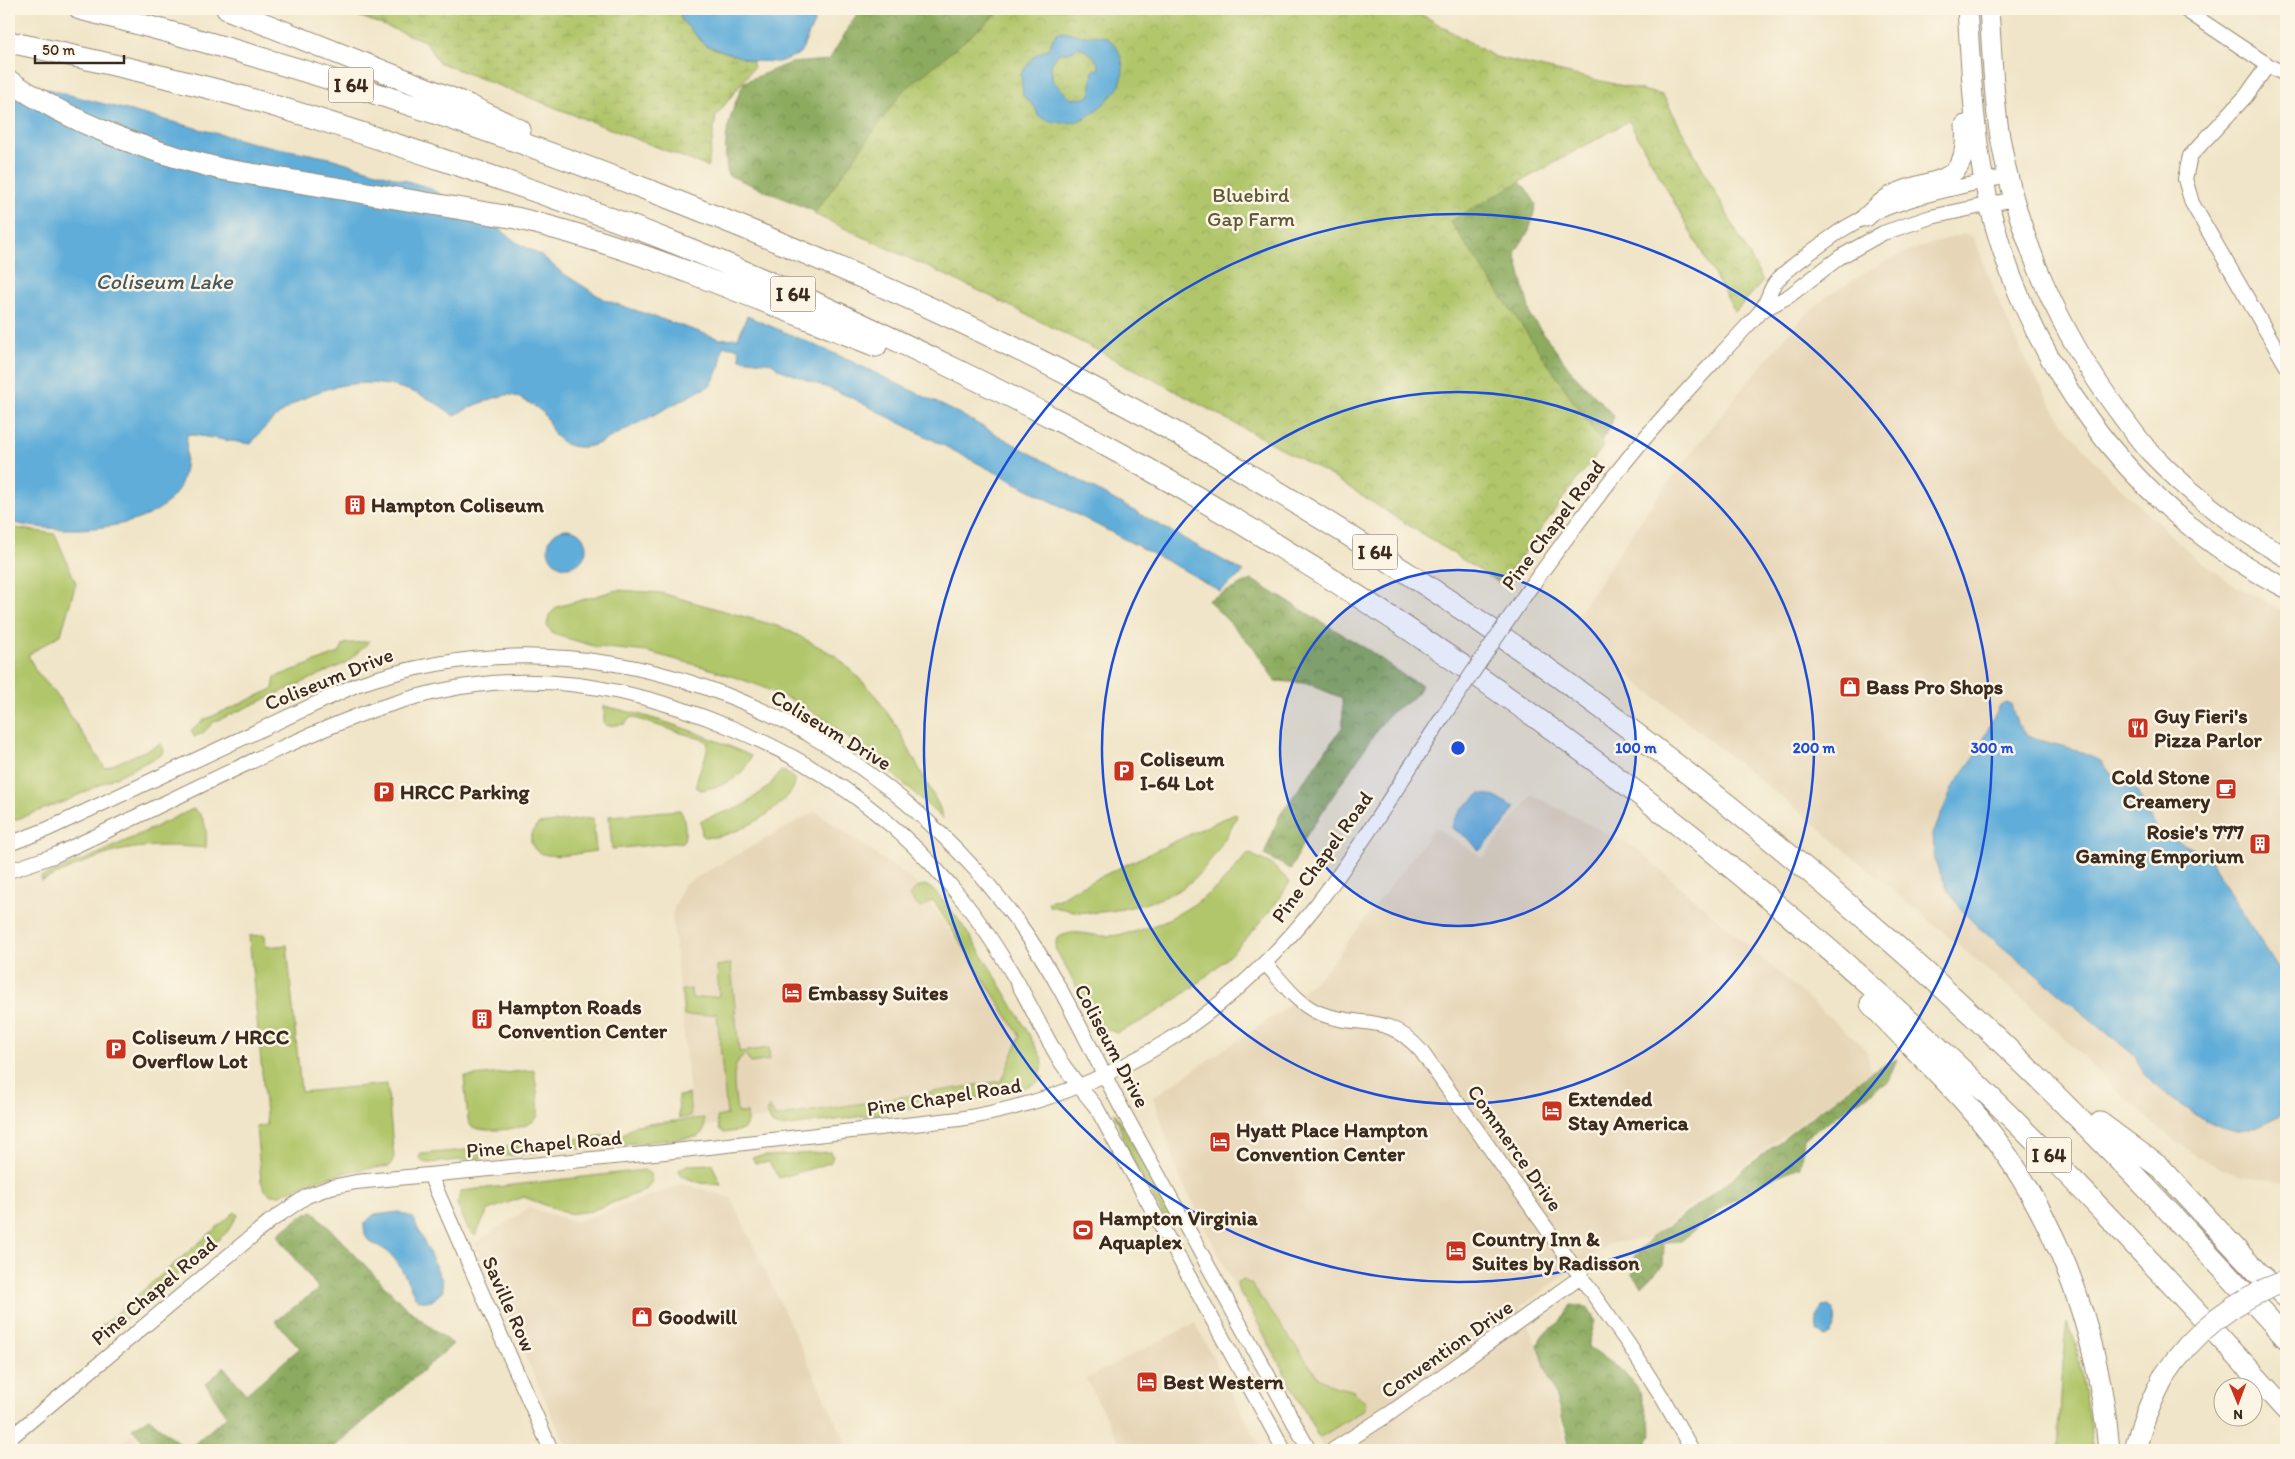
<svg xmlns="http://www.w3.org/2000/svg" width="2295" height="1459" viewBox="0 0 2295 1459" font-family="Itim,sans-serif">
<defs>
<pattern id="forest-crowns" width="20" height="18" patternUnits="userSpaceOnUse" patternTransform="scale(1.25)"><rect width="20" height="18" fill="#8cab5f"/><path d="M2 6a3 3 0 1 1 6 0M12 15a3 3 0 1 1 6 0" fill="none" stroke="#748b4e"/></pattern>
<pattern id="wetland-marsh" width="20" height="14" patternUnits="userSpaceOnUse" patternTransform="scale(1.25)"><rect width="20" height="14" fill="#b1c66b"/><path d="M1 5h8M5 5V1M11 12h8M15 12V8" fill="none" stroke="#99aa5c"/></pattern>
<pattern id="park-crowns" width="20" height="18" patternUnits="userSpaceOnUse" patternTransform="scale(1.25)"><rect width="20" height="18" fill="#b1c66b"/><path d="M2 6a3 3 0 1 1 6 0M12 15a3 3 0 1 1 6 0" fill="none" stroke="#99aa5c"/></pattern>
</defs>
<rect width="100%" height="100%" fill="#fcf5e5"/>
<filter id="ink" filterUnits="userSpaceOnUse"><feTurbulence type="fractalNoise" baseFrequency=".02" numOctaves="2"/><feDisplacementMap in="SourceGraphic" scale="10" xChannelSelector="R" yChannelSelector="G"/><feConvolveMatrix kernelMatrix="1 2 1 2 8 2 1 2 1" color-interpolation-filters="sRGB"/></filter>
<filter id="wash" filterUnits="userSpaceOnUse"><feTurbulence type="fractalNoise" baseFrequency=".0096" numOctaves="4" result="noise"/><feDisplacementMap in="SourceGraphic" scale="20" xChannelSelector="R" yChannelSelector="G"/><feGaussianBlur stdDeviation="1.12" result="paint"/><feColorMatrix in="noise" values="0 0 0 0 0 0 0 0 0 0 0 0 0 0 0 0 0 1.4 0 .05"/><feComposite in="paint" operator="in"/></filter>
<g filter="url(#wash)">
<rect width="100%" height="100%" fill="#f0e5c8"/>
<path fill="#e6d6b7" d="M 1964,234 L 1974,238 L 2001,307 L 2029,367 L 2063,423 L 2104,472 L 2193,556 L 2235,585 L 2286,612 L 2286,1182 L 2241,1176 L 2199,1158 L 2154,1125 L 2026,1002 L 1795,808 L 1635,681 L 1575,618 L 1654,501 L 1728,406 L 1796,324 L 1825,298 L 1872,268 L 1919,247 Z
M 1532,795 L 1637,849 L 1867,1050 L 1871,1070 L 1647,1239 L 1610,1243 L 1520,1307 L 1543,1360 L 1568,1450 L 1324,1450 L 1236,1289 L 1179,1175 L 1153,1097 L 1279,1013 L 1328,968 L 1435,827 L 1483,858 Z
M 815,811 L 916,883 L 1025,1038 L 1005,1087 L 693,1128 L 672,914 L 683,885 Z
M 683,1184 L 731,1198 L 849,1450 L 568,1450 L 474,1244 L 529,1208 L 576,1222 Z
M 1195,1323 L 1262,1450 L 1123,1450 L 1086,1379 Z
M 132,1434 L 146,1450 L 113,1450 Z"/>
<path fill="#b1c66b" stroke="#767844" d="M 9,527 L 55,534 L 76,583 L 61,634 L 28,655 L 36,671 L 56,694 L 105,768 L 161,744 L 164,750 L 161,755 L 66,801 L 9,822 Z
M 617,590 L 661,593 L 784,628 L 836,656 L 873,692 L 897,727 L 939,806 L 943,819 L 892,773 L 860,749 L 842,732 L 801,704 L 755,684 L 707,668 L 648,652 L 597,647 L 553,634 L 547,626 L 549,615 L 557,607 Z
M 370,641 L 346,663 L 214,722 L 203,733 L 194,737 L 191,730 L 204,720 L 273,689 L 275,677 L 339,653 L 344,644 Z
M 604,706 C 655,717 703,733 751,756 C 743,779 723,786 701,790 L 696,787 C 696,772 711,753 707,741 L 631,717 L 625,724 L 606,726 L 604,723 Z
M 781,771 L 787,773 L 795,780 C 796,804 724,845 702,836 L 701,820 L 741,807 L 769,786 Z
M 193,809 C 207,815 207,835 206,848 C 172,845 134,844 102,856 C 81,863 61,873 41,881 L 41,877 L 100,853 Z
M 680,810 C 685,817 687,835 683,842 L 612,849 L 609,816 Z
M 1235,813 L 1237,816 C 1225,840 1203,877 1179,890 C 1153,904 1108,915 1079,912 C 1069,910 1059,908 1049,906 L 1048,902 L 1059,899 L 1075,889 Z
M 593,818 L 596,851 C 576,853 527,867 531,834 L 538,824 Z
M 1248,853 L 1271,864 L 1290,882 C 1254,941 1179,1008 1116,1033 L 1102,1027 L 1091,1013 L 1055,948 L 1057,938 C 1077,927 1089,937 1109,936 C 1151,933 1192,909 1223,882 C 1232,873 1240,862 1248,853 Z
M 924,885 C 948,888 1029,1032 1042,1059 L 1043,1064 L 1039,1074 L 1044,1078 C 1027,1092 975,1098 952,1102 C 903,1110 855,1118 805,1124 L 779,1127 L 772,1124 L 767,1112 L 770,1107 L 775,1117 L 1002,1081 L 1020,1036 L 933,900 L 920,908 L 909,896 L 915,889 Z
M 265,935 L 266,947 L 287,945 L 301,1092 L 387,1084 L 394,1157 L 390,1166 L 352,1171 L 310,1182 L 280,1195 L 271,1195 L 264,1189 L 261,1181 L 256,1127 L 267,1125 L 249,936 Z
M 731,964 L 739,1052 L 769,1048 L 770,1060 L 751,1063 L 745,1054 C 727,1066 736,1095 737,1113 L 747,1113 L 747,1123 L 743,1130 L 724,1133 L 719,1129 L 717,1117 L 727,1115 L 717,1014 L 684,1016 L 682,990 L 691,989 L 692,999 L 719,996 L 717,966 Z
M 534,1070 C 535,1081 541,1108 537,1117 C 532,1130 481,1134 471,1126 L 468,1119 L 464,1077 Z
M 689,1094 L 691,1117 L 679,1118 L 678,1096 Z
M 1114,1112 L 1117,1116 L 1170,1212 L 1172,1217 L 1168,1221 L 1164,1217 L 1129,1153 Z
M 704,1118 L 704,1131 L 697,1137 L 577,1149 L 572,1147 L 569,1143 L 571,1139 L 623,1134 L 636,1125 Z
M 532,1144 L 537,1148 L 535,1153 L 429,1163 L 423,1162 L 419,1157 L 421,1154 Z
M 830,1152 L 833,1157 L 830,1163 L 779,1178 L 769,1162 L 755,1163 L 752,1157 Z
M 712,1164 L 721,1185 L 701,1183 L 681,1176 L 679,1170 L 687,1165 Z
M 644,1170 L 650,1174 L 652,1181 L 646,1190 L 591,1211 L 568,1214 L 524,1197 L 488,1210 L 475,1236 L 468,1229 L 457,1204 L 461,1191 Z
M 235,1212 L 238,1215 L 227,1232 L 103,1338 L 98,1340 L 94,1336 L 99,1328 Z
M 1243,1280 L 1251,1284 L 1318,1377 L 1334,1386 L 1354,1391 L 1366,1403 L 1365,1409 L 1319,1438 L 1253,1313 L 1238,1289 L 1237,1282 Z
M 2068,1322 L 2076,1344 L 2094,1450 L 2058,1450 L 2063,1361 Z"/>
<path fill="url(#forest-crowns)" stroke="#646a3e" d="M 860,9 L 1035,9 L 856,229 L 728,175 C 721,139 730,114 744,82 L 790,63 L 829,60 Z
M 1512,176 L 1525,187 L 1536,204 L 1529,231 L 1515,252 L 1531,317 L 1572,372 L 1614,416 L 1609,430 L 1571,480 L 1469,321 L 1446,210 Z
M 1252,580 L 1370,651 L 1407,678 L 1422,685 L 1414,697 L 1390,713 L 1379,727 L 1306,836 L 1291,869 L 1264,855 L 1280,815 L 1343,726 L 1342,698 L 1306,683 L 1275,681 L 1254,648 L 1208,600 Z
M 1897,1059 L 1888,1081 L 1804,1138 L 1800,1167 L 1766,1180 L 1729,1203 L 1681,1241 L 1664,1242 L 1663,1265 L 1642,1286 L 1633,1275 L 1635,1255 L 1655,1234 L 1679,1219 L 1872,1071 Z
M 313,1211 L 405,1307 L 453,1344 L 331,1450 L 151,1450 L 132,1428 L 149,1418 L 187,1450 L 227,1416 L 206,1384 L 224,1367 L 246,1394 L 300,1348 L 275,1321 L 319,1289 L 277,1235 L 302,1216 Z
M 1571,1305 L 1587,1307 L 1595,1320 L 1588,1347 L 1625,1373 L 1640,1392 L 1652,1434 L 1645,1446 L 1627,1450 L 1570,1450 L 1565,1426 L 1538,1345 L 1542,1335 L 1560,1322 Z"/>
<path fill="url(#wetland-marsh)" stroke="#767844" d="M 340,9 L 679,9 L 681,19 L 705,45 L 752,61 L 754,67 L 716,116 L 708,167 L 438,62 L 425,41 Z"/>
<path fill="url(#park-crowns)" stroke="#767844" d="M 1003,9 L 1412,9 L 1495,57 L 1663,95 L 1763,281 L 1735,312 L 1629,121 L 1450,221 L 1604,446 L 1578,478 L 1501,584 L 1328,474 L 1140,372 L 986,294 L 814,214 L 901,93 Z"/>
<path fill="#61add9" stroke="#4e6c7c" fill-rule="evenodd" d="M 679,9 L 820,9 L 800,54 L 779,62 L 752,61 L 705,45 L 681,19 Z
M 1063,31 C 1068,32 1073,34 1078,35 C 1087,37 1097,34 1105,37 C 1122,45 1128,72 1118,88 C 1110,99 1093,115 1080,120 C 1066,126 1050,122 1038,116 L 1035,107 L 1023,96 L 1021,74 L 1034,56 L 1049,48 L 1053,38 L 1057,33 ZM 1079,47 C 1088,51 1100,59 1099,70 L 1094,69 L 1093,71 L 1090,95 L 1085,98 L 1071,99 L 1052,80 L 1051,64 L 1059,53 L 1068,53 Z
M 9,79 L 253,143 L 330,158 L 427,187 L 486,218 L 516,242 L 542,256 L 561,272 L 605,300 L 720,339 L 738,338 L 747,316 L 840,356 L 958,413 L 1244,572 L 1220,591 L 1182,569 L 848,396 L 779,369 L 772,363 L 740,359 L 739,348 L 724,346 L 722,350 L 721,365 L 711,385 L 600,443 C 584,449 567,450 555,435 C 550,429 549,420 544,414 C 538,407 520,397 511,395 C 502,393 462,410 454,416 C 389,362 300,377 251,444 L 187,434 C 186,450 187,468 181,483 C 161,536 54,534 10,522 Z
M548 548a19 19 0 1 1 38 0a19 19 0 1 1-38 0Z
M 2005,703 L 2011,704 L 2017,724 L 2026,734 L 2043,741 L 2077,750 L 2102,762 L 2115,779 L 2136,790 L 2158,831 L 2167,838 L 2182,843 L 2210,857 L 2219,876 L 2286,981 L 2286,1113 C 2274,1118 2248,1133 2235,1131 C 2211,1128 2155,1090 2142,1070 C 2139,1066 2137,1061 2135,1056 L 1977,926 L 1965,914 L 1949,892 L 1935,862 L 1933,834 L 1952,788 L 1975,756 L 1999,707 Z
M 1480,794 L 1491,795 L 1515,807 L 1501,829 L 1479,851 L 1469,839 L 1452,828 C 1453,814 1470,802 1480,794 Z
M 399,1212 L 413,1218 L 442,1280 L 443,1291 L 432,1301 L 420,1301 L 416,1298 C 408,1284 402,1265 390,1254 C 377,1241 364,1248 364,1224 L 373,1215 Z
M 1829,1306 C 1838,1313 1837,1326 1830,1334 L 1824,1336 L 1818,1331 L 1817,1318 L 1822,1307 Z"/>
</g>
<g filter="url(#ink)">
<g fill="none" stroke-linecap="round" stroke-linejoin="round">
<g stroke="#968873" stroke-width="16">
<path id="minor" d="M 2184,9 L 2268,65 L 2286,75
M 2268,65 L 2246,96 L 2190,156 L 2185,179 L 2192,203 L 2286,365
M 1761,311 L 1789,296 L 1840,257 L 1883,233 L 1931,217 L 2014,199
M 1525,595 C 1563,542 1602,489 1644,439 C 1681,395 1721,355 1759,313 C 1767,305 1768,292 1775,283 C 1785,269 1825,242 1840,231 C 1890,199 1951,189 2008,176
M 9,844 L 48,829 L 356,685 C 606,598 870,718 1020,925 C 1061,982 1089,1047 1122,1109 C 1184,1223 1246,1337 1309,1450
M 9,871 L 53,856 C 126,823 197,786 270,753 C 345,719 409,691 492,683 C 575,676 656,696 732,728 C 816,763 891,815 950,885 C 975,913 996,946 1015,978 C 1031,1006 1044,1035 1061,1062 C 1071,1077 1084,1092 1096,1107 L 1284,1450
M 1265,963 C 1280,979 1297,1004 1319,1013 C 1362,1030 1384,1010 1421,1051 L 1629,1345 L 1662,1397 L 1692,1450
M 430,1175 L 551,1450
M 9,1439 L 269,1222 L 307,1196 L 331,1187 L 356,1182 L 665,1152 L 959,1119 C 1106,1095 1226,1020 1317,904 C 1363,845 1401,780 1442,718
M 1333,1450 L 1389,1414 L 1582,1276"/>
</g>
<g stroke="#968873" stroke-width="21">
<path id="major" d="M 1967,9 C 1971,66 1973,124 1984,181 C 2018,351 2129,510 2286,588
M 1989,9 C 1992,51 1993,95 2000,137 C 2017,237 2060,334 2121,415 C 2130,427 2139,440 2149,451 C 2189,493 2236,529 2286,557
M 1866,217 C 1874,210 1883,200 1893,195 C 1934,175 1970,190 1965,125"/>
</g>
<g stroke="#968873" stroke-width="23">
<path id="highway" d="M 80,9 C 275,57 467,120 656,193 C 803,250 949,312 1088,385 C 1364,530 1621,709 1857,912 C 2011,1043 2150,1188 2286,1338
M 227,9 L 468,105 L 520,130
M 9,42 C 80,57 151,73 221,91 C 304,113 386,141 467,168 C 536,191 605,215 672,242 C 769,280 864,324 957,370 C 1022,402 1087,434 1150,470 C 1430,629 1692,820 1928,1038 C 2055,1155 2171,1283 2286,1410
M 9,81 C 76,125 143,150 221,169 L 516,218 C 640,248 757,299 876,346
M 1871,1004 C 1902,1037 1935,1069 1965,1102 C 2051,1198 2098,1323 2109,1450
M 2100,1123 L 2162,1169 L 2257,1272 L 2286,1297
M 2135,1450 C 2141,1424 2151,1401 2163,1378"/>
</g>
<use href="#minor" stroke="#fff" stroke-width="14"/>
<use href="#major" stroke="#fff" stroke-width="19"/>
<use href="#highway" stroke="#fff" stroke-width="21"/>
<g stroke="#968873" stroke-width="16" stroke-linecap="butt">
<path id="minor-bridge" d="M 1442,718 L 1525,595"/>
</g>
<g stroke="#968873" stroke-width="23" stroke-linecap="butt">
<path id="highway-bridge" d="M 2163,1378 C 2193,1332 2234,1299 2286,1281"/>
</g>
<use href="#minor-bridge" stroke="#fff" stroke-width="14"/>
<use href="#highway-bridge" stroke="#fff" stroke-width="21"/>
</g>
</g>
<circle cx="1458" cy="748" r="178" fill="#1d4ed8" fill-opacity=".12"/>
<g fill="none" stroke="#1d4ed8" stroke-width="2.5">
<circle cx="1458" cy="748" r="178"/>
<circle cx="1458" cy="748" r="356"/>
<circle cx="1458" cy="748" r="534"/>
</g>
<defs>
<g id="building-square" transform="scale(1.125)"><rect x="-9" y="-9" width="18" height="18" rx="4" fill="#c8321e" stroke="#fcf5e5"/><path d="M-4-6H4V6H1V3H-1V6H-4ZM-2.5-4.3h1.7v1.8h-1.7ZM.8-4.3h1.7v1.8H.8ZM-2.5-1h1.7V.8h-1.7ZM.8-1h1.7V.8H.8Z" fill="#fff"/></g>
<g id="shop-square" transform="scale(1.125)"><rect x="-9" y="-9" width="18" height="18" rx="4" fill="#c8321e" stroke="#fcf5e5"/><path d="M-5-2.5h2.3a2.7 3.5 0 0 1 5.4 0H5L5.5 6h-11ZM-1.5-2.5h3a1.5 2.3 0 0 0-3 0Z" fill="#fff"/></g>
<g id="restaurant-square" transform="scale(1.125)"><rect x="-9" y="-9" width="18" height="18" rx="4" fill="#c8321e" stroke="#fcf5e5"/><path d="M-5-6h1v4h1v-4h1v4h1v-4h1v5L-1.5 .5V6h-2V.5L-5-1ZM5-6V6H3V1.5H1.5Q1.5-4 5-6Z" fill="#fff"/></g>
<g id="parking-square" transform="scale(1.125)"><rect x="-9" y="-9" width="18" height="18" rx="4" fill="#c8321e" stroke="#fcf5e5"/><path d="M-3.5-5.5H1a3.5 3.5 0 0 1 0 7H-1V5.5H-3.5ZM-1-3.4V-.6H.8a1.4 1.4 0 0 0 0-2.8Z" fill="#fff"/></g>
<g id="cafe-square" transform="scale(1.125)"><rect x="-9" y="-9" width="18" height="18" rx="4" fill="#c8321e" stroke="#fcf5e5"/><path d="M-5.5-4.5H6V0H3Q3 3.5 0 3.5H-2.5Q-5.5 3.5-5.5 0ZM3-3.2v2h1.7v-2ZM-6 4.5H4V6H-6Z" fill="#fff"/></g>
<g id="hotel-square" transform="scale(1.125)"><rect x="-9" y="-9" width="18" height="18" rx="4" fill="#c8321e" stroke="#fcf5e5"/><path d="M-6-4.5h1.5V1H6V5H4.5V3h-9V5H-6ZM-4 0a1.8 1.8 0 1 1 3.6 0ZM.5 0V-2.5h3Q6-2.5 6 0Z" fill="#fff"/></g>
<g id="stadium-square" transform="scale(1.125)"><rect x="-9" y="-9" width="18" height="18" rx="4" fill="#c8321e" stroke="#fcf5e5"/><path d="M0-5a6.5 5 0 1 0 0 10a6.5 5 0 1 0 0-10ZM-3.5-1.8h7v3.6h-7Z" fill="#fff"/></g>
</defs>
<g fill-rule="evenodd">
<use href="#building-square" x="355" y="505"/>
<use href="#shop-square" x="1850" y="687"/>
<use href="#restaurant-square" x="2138" y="728"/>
<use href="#parking-square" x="1124" y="771"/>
<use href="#cafe-square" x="2226" y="789"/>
<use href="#parking-square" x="384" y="792"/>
<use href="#building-square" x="2260" y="844"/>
<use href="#hotel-square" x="792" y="993"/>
<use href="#building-square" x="482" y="1019"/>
<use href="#parking-square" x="116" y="1049"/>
<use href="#hotel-square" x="1552" y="1111"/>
<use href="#hotel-square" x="1220" y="1142"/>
<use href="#stadium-square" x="1083" y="1230"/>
<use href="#hotel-square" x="1456" y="1251"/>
<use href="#shop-square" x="642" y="1317"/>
<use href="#hotel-square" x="1147" y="1382"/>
</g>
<g text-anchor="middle" stroke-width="5" stroke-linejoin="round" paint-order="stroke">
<g fill="#fcf5e5" stroke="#75675a" stroke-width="1">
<rect x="328.5" y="67.5" width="45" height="35" rx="4"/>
<rect x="770.5" y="276.5" width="45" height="35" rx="4"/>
<rect x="1352.5" y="534.5" width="45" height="35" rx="4"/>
<rect x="2026.5" y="1137.5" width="45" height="35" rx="4"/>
</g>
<g font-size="20" font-weight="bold" fill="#3b2a1e">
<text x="351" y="92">I 64</text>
<text x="793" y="301">I 64</text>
<text x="1375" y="559">I 64</text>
<text x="2049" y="1162">I 64</text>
</g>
<g font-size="21" fill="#5e5935" stroke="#fcf5e5">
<text x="1251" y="202">Bluebird<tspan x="1251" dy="24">Gap Farm</tspan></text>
</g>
<g font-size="21" font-weight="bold" fill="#3b2a1e" stroke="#fcf5e5" text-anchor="start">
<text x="371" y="512">Hampton Coliseum</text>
<text x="1866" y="694">Bass Pro Shops</text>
<text x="2154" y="723">Guy Fieri's<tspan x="2154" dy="24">Pizza Parlor</tspan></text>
<text x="1140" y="766">Coliseum<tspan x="1140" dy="24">I-64 Lot</tspan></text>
<text x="2210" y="784" text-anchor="end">Cold Stone<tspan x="2210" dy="24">Creamery</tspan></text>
<text x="400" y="799">HRCC Parking</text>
<text x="2244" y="839" text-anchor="end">Rosie's 777<tspan x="2244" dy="24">Gaming Emporium</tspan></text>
<text x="808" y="1000">Embassy Suites</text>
<text x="498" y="1014">Hampton Roads<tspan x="498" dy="24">Convention Center</tspan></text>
<text x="132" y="1044">Coliseum / HRCC<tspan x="132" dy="24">Overflow Lot</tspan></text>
<text x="1568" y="1106">Extended<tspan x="1568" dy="24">Stay America</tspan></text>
<text x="1236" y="1137">Hyatt Place Hampton<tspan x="1236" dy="24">Convention Center</tspan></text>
<text x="1099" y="1225">Hampton Virginia<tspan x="1099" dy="24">Aquaplex</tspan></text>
<text x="1472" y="1246">Country Inn &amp;<tspan x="1472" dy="24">Suites by Radisson</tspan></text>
<text x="658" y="1324">Goodwill</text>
<text x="1163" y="1389">Best Western</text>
</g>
<g font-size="21" fill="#3b2a1e" stroke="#fcf5e5">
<text transform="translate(1553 525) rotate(-53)" y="7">Pine Chapel Road</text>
<text transform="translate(329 679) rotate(-22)" y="7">Coliseum Drive</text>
<text transform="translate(831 730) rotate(31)" y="7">Coliseum Drive</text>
<text transform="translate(1322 857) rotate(-54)" y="7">Pine Chapel Road</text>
<text transform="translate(1112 1046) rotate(62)" y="7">Coliseum Drive</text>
<text transform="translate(944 1097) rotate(-9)" y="7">Pine Chapel Road</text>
<text transform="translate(544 1144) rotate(-5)" y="7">Pine Chapel Road</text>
<text transform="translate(1515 1148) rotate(55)" y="7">Commerce Drive</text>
<text transform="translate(154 1291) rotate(-40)" y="7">Pine Chapel Road</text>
<text transform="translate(509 1304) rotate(66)" y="7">Saville Row</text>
<text transform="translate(1447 1349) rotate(-35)" y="7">Convention Drive</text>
</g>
<g font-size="22" font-style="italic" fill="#48585f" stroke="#fcf5e5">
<text x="164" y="289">Coliseum Lake</text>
</g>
</g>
<circle cx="1458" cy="748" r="8" fill="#1d4ed8" stroke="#fcf5e5" stroke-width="2.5"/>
<g font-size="15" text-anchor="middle" font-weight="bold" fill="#1d4ed8" stroke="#fcf5e5" stroke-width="5" stroke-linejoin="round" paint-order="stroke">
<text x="1636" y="753">100 m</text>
<text x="1814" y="753">200 m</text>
<text x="1992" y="753">300 m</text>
</g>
<rect width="2295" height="1459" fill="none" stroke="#fcf5e5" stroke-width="30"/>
<g transform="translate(2238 1402) rotate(179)"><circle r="24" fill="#fcf5e5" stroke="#afa495"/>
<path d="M0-4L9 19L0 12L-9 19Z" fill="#c8321e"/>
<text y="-8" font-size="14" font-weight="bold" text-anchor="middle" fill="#3b2a1e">N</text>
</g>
<path d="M35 55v8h89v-8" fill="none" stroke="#3b2a1e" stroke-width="2.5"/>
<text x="42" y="55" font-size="15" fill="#3b2a1e" stroke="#fcf5e5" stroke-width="4" paint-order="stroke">50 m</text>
</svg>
